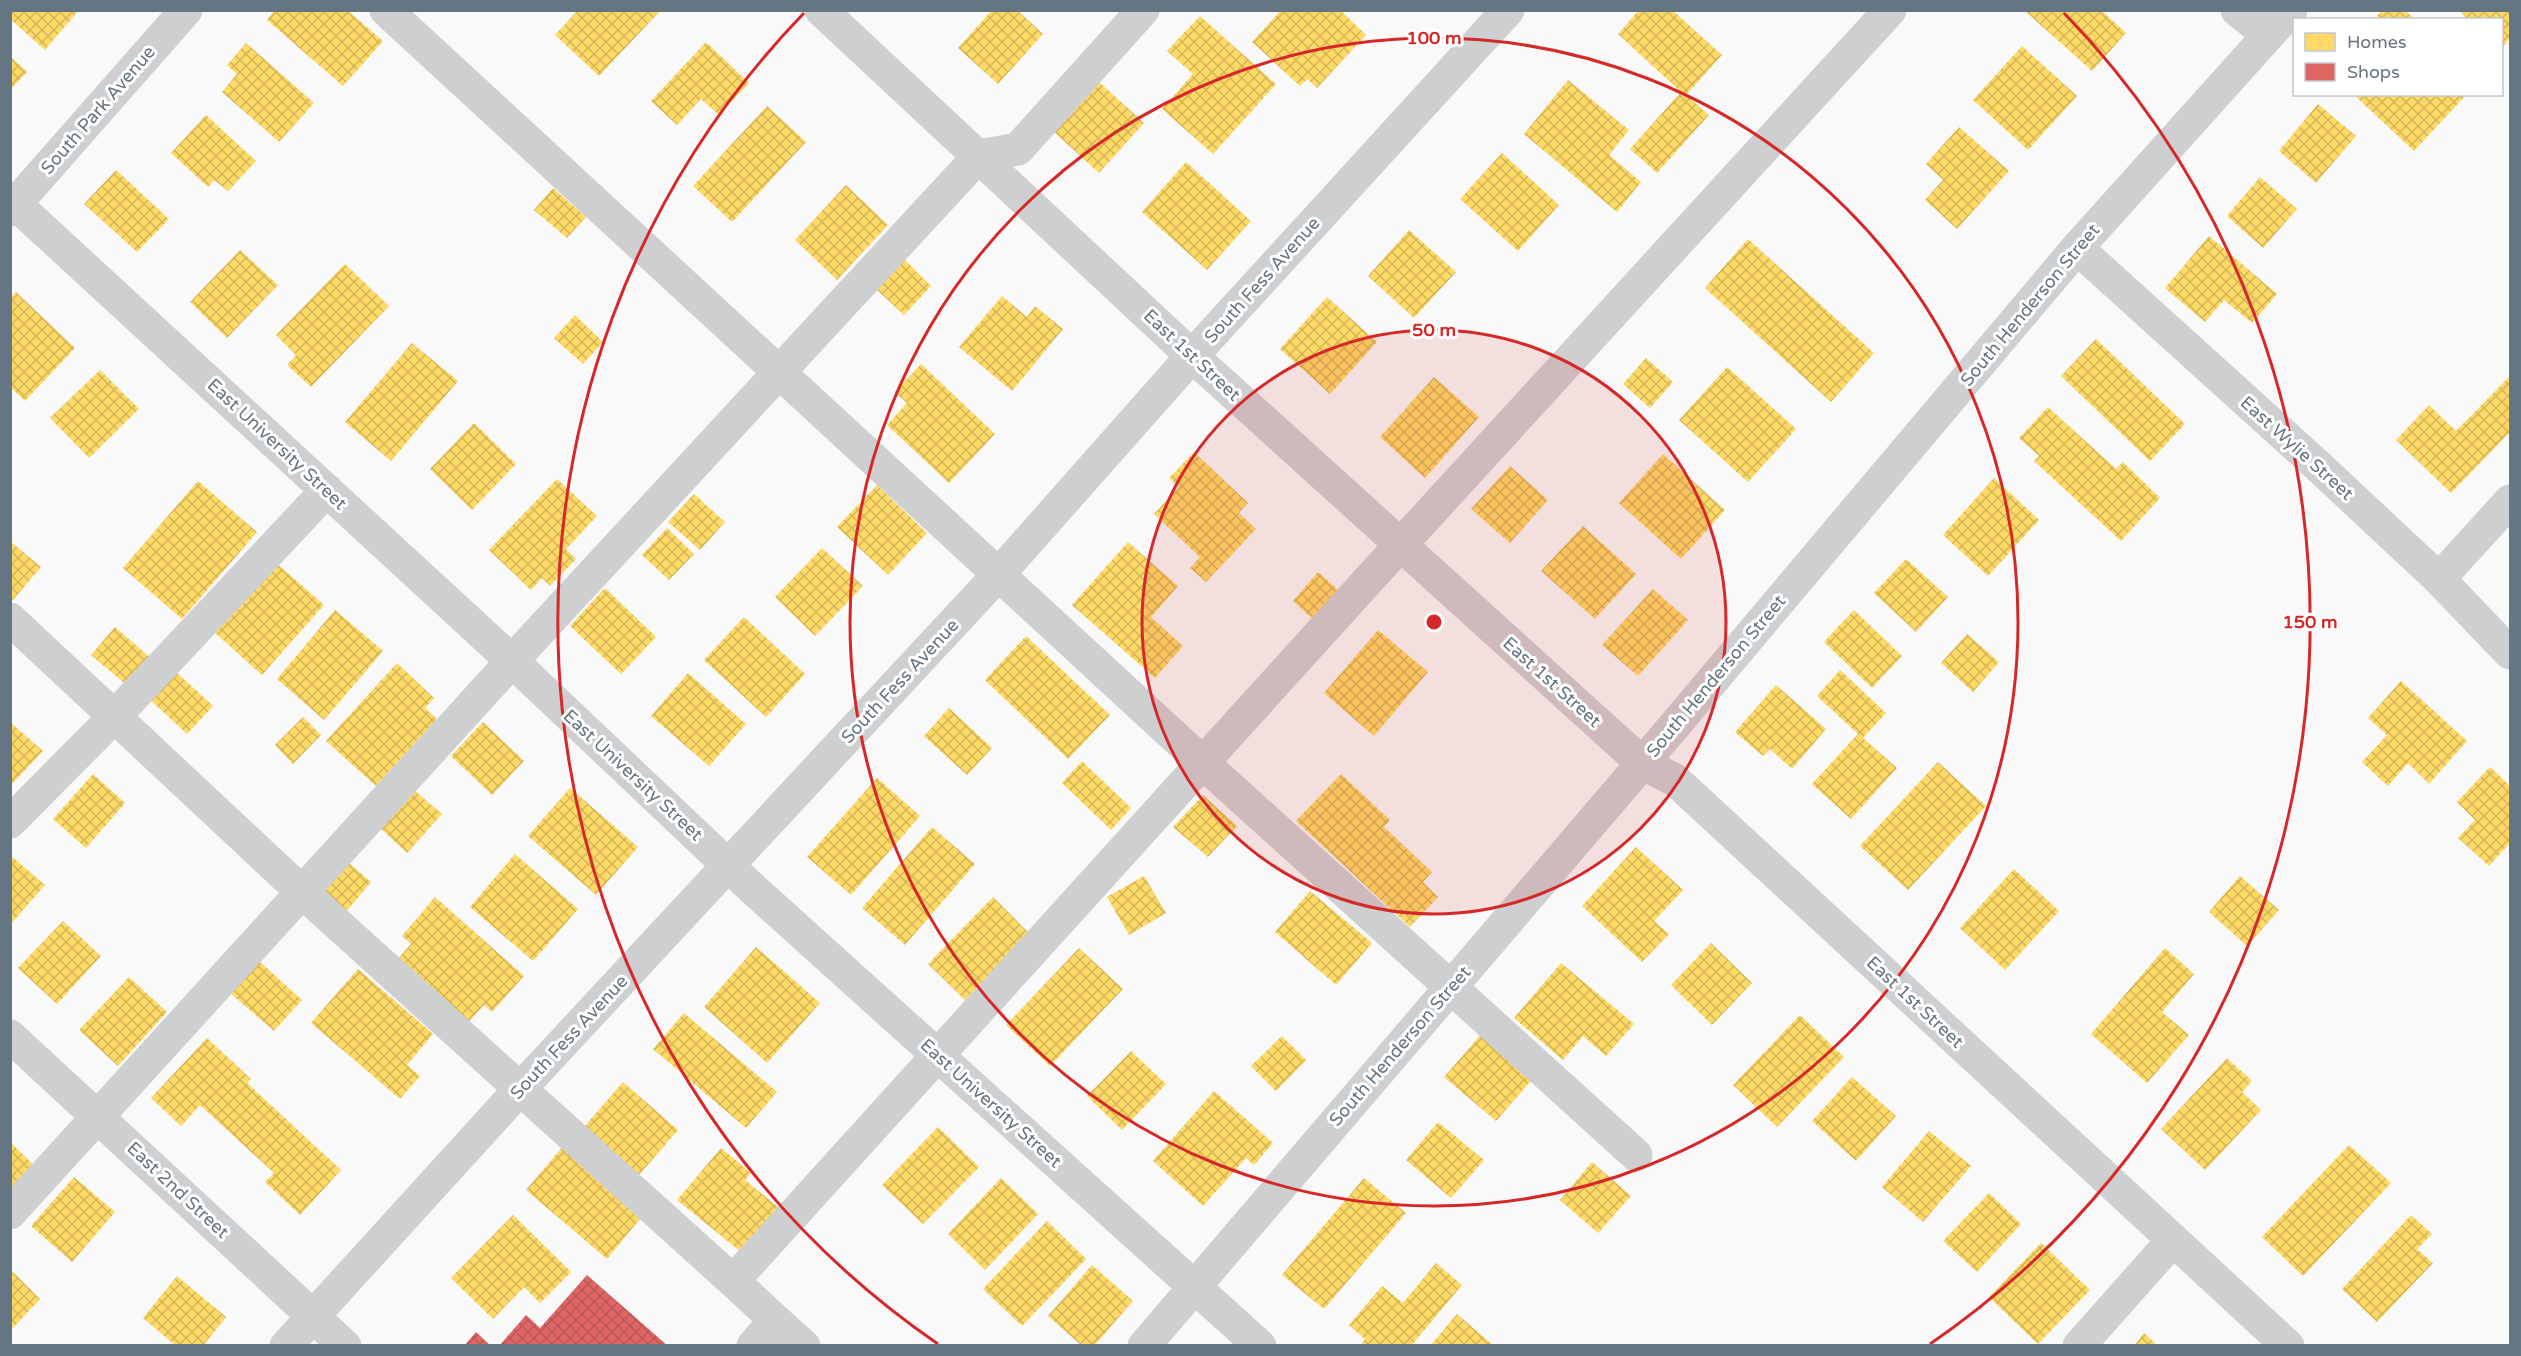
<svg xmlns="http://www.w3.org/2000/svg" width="2521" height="1356" viewBox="0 0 2521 1356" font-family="'Varela Round',sans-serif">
<defs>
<pattern id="homes-cross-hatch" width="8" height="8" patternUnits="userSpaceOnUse" patternTransform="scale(1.5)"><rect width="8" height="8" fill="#ffd966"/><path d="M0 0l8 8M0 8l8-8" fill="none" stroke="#d2b559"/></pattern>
<pattern id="shops-cross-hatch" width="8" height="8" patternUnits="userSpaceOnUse" patternTransform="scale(1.5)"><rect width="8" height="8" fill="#e06666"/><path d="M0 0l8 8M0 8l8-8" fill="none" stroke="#b95959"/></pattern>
</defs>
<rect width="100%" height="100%" fill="#f9f9f9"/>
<path fill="url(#homes-cross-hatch)" d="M 10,10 L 79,10 L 45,50 L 10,19 Z
M 275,10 L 347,10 L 383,41 L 343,86 L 267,20 Z
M 578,10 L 661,10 L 599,76 L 555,35 Z
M 992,10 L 1017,10 L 1043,34 L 998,84 L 958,48 Z
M 1281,10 L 1340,10 L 1366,35 L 1317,88 L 1307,79 L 1300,86 L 1252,42 Z
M 1639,10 L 1672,10 L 1722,55 L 1686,95 L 1709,115 L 1657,173 L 1630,149 L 1681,92 L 1618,34 Z
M 2024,10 L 2101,10 L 2126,33 L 2092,71 Z
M 2382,10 L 2405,10 L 2415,20 L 2374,20 Z
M 2459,10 L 2510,10 L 2510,38 L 2502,48 L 2502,20 L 2468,20 Z
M 1200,16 L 1276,84 L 1213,154 L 1162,109 L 1193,74 L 1167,51 Z
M 706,42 L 749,83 L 719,115 L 701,99 L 677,125 L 651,101 Z
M 246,43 L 314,103 L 279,142 L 222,92 L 237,74 L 227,65 Z
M 2022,46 L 2077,96 L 2028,150 L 1973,100 Z
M 10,56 L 27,72 L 10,90 Z
M 1568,80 L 1629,130 L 1609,155 L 1641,182 L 1617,212 L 1524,134 Z
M 1098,81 L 1144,123 L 1099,173 L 1053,131 Z
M 2353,94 L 2467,94 L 2414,151 Z
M 2318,104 L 2356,136 L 2316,183 L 2279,151 Z
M 767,106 L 806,142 L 732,222 L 693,186 Z
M 206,115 L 256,161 L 228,191 L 214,180 L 208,187 L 171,153 Z
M 1959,127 L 2009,171 L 1957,229 L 1925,200 L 1943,180 L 1926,164 Z
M 1502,153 L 1559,205 L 1518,251 L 1460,199 Z
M 1186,162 L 1251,221 L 1207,270 L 1142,212 Z
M 116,170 L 169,219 L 137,252 L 84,204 Z
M 2260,177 L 2297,209 L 2263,248 L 2227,216 Z
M 846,185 L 888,225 L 837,280 L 795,240 Z
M 553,188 L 586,217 L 567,238 L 534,210 Z
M 1409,230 L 1456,272 L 1414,318 L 1368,276 Z
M 2209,236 L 2277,294 L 2252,323 L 2224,300 L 2205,322 L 2165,288 Z
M 1748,239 L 1874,353 L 1831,402 L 1705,288 Z
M 240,250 L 278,285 L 227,338 L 190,302 Z
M 903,258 L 931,286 L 904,315 L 875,288 Z
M 345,264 L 389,306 L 311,387 L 287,365 L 296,355 L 276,335 Z
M 16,292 L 75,348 L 25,401 L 10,387 L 10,298 Z
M 1002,296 L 1027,317 L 1035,306 L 1063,329 L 1012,391 L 959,347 Z
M 1327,297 L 1377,342 L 1330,394 L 1280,349 Z
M 575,315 L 603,342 L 583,364 L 554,338 Z
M 2096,339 L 2185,424 L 2150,461 L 2061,376 Z
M 412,343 L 458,381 L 391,461 L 345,422 Z
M 1646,358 L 1673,382 L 1650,408 L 1623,384 Z
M 921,364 L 995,434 L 949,483 L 887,425 L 907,403 L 895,392 Z
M 1727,367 L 1796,429 L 1748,482 L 1679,420 Z
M 100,370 L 139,409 L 89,458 L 50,418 Z
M 1434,377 L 1479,417 L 1425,478 L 1380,437 Z
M 2509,377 L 2510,432 L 2451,493 L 2396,440 L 2429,405 L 2456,431 Z
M 2048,407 L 2116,469 L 2123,462 L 2160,498 L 2121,541 L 2034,461 L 2039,456 L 2019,438 Z
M 474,423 L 516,464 L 472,510 L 430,469 Z
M 1194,452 L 1248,503 L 1239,513 L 1256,529 L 1206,582 L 1190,568 L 1200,557 L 1154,514 L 1179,487 L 1169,478 Z
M 1663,454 L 1725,510 L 1681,559 L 1619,503 Z
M 1510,466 L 1548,500 L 1510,543 L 1471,509 Z
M 1994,478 L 2039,520 L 1988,576 L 1943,535 Z
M 557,479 L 597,516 L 566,549 L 576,559 L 550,586 L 542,578 L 531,590 L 489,550 Z
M 198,481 L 257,532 L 182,619 L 123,568 Z
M 877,485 L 927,533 L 888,575 L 837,527 Z
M 694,494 L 725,522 L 700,550 L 668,522 Z
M 1583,526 L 1636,574 L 1595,619 L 1541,571 Z
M 667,528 L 694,554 L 669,580 L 642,555 Z
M 10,541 L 41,567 L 13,600 L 10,598 Z
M 1128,542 L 1178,586 L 1151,617 L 1183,646 L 1155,678 L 1072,605 Z
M 822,548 L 863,586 L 815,636 L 775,597 Z
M 1906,559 L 1948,597 L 1916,632 L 1874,593 Z
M 275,562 L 324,605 L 262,675 L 214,632 Z
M 1318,572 L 1347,598 L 1321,627 L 1293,601 Z
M 605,588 L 656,637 L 621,674 L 570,626 Z
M 1653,589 L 1688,620 L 1638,676 L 1602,645 Z
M 335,610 L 383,651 L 324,720 L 277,679 Z
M 1854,610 L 1902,656 L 1872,688 L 1824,642 Z
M 744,617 L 805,674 L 766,717 L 704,660 Z
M 115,627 L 154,661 L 130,688 L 91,655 Z
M 1378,630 L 1428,672 L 1374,736 L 1324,693 Z
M 1967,634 L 1999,662 L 1973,692 L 1941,663 Z
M 1026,636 L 1110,715 L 1068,759 L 985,680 Z
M 397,663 L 434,698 L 425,708 L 437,719 L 376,786 L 326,741 Z
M 173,669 L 213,706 L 187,734 L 147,697 Z
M 1840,670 L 1886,713 L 1863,738 L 1897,768 L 1851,819 L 1812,784 L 1858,734 L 1817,696 Z
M 688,673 L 746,724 L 709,766 L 651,716 Z
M 2401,681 L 2467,741 L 2429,784 L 2408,763 L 2388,786 L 2362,762 L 2387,735 L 2368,718 Z
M 1776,685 L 1826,729 L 1792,769 L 1770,749 L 1763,756 L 1735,732 Z
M 949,708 L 992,748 L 967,775 L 924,736 Z
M 303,717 L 321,735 L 293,764 L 275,745 Z
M 10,722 L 43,751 L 10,786 Z
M 483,722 L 524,761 L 492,795 L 451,756 Z
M 1082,761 L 1131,808 L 1111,830 L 1062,783 Z
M 1938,762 L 1986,806 L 1908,890 L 1860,846 Z
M 2490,767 L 2510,786 L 2510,843 L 2489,866 L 2458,838 L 2475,820 L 2457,802 Z
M 93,774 L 125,803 L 86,848 L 53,819 Z
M 1341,774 L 1390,820 L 1384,827 L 1432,872 L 1423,882 L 1438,897 L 1410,927 L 1296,821 Z
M 877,778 L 920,816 L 851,895 L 807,857 Z
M 570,788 L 638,847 L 596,895 L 528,836 Z
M 413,789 L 442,814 L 407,853 L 379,827 Z
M 1203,795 L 1237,826 L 1208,857 L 1173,827 Z
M 932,827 L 975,864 L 905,945 L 862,908 Z
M 1636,847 L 1683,890 L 1654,921 L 1669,934 L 1642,962 L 1582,906 Z
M 515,854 L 578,909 L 533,961 L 470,907 Z
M 10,855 L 45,885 L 10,925 Z
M 348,862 L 371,882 L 345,913 L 321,893 Z
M 2014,869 L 2059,911 L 2005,970 L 1960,928 Z
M 1144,876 L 1166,913 L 1129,935 L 1107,897 Z
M 2240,876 L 2279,910 L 2247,946 L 2209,912 Z
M 1310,891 L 1372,943 L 1336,985 L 1275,932 Z
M 435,897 L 524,976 L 492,1012 L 484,1005 L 466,1025 L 395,962 L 411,944 L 402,936 Z
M 993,897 L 1029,933 L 965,1000 L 928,964 Z
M 63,921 L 101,956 L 57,1004 L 18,968 Z
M 1711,943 L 1752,983 L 1712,1025 L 1671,985 Z
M 756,947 L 820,1003 L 767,1063 L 704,1007 Z
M 1079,948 L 1123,989 L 1050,1066 L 1006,1025 Z
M 2165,948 L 2194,974 L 2162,1012 L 2189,1035 L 2147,1083 L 2091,1034 Z
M 259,961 L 302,1000 L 274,1031 L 230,993 Z
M 1561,963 L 1634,1024 L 1606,1056 L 1583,1036 L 1563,1060 L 1514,1018 Z
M 358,969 L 433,1034 L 407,1065 L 420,1076 L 400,1099 L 311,1023 Z
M 129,977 L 167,1012 L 118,1066 L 79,1030 Z
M 684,1013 L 777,1092 L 746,1128 L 653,1049 Z
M 1800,1015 L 1844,1057 L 1777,1127 L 1733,1085 Z
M 1484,1031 L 1536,1075 L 1496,1121 L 1444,1077 Z
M 1282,1036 L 1306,1060 L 1276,1091 L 1251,1066 Z
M 207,1038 L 251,1079 L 247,1083 L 341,1170 L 300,1215 L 265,1182 L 274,1173 L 200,1105 L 181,1126 L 151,1098 Z
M 1131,1051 L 1166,1084 L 1122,1130 L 1087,1096 Z
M 2227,1058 L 2252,1081 L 2242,1092 L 2261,1110 L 2205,1170 L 2161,1129 Z
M 1852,1077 L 1896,1116 L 1856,1161 L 1812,1121 Z
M 623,1082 L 678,1130 L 639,1175 L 584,1127 Z
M 1214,1091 L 1273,1143 L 1254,1165 L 1246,1158 L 1203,1206 L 1153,1161 Z
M 1438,1122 L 1484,1160 L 1451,1198 L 1406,1160 Z
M 938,1127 L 979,1167 L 923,1224 L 882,1185 Z
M 1929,1131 L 1971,1166 L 1923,1222 L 1882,1187 Z
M 10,1142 L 37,1168 L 10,1196 Z
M 2349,1145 L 2391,1183 L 2303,1276 L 2262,1237 Z
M 563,1146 L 644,1214 L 607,1259 L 526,1190 Z
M 721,1148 L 751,1173 L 745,1180 L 778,1207 L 741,1252 L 677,1200 Z
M 1592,1162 L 1631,1196 L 1598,1233 L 1560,1200 Z
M 74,1177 L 115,1212 L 72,1262 L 31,1226 Z
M 1001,1178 L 1038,1214 L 985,1270 L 948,1234 Z
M 1364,1178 L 1406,1213 L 1324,1309 L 1282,1275 Z
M 1989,1193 L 2021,1224 L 1977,1272 L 1943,1241 Z
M 513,1215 L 571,1272 L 540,1303 L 524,1287 L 493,1319 L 451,1278 Z
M 2411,1215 L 2432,1234 L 2417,1249 L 2433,1263 L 2377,1322 L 2342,1289 Z
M 1047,1221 L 1086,1259 L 1022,1326 L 983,1289 Z
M 2041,1243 L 2090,1290 L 2038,1344 L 1989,1297 Z
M 1436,1263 L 1462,1285 L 1411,1346 L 1360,1346 L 1365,1339 L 1349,1325 L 1382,1286 L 1403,1303 Z
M 1092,1265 L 1133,1301 L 1094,1346 L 1082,1346 L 1048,1316 Z
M 13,1272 L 40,1299 L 13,1328 L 10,1326 L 10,1275 Z
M 177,1276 L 226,1317 L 203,1346 L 176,1346 L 143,1318 Z
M 1457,1314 L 1494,1346 L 1430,1346 Z
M 2144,1333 L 2158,1346 L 2134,1346 Z"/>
<path fill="url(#shops-cross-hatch)" d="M 587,1275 L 668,1346 L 499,1346 L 526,1315 L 540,1328 Z
M 476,1332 L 491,1346 L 464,1346 Z"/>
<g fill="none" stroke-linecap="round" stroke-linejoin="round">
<path stroke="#cecfd0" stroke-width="33" d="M 386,10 L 1202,762 L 1636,1155
M 821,10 L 1192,356 L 1642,763 L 1675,780 L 2288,1346
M 2237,10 L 2268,35
M 10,199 L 512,661 L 753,889 L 1260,1346
M 10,210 L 186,10
M 2077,248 L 2317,465 L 2439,579 L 2510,653
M 2439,579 L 2510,501
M 10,619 L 302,892 L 733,1281
M 10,822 L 115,716 L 327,490
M 10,1036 L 345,1346
M 10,1213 L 512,661 L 979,156 L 1018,149 L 1143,10
M 775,1320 L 804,1346
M 286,1346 L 520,1089 L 998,575 L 1192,356 L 1508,10
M 753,1346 L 775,1320 L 733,1281 L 1372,576 L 1890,10
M 1144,1346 L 1669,732 L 2077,248 L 2291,10
M 2079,1346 L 2173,1240"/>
</g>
<circle cx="1434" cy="622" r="292" fill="#d62828" fill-opacity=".12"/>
<g fill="none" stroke="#d62828" stroke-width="3">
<circle cx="1434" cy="622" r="292"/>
<circle cx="1434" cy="622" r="584"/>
<path d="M938 1344A876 876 0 0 1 804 13M2064 13A876 876 0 0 1 1930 1344"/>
</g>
<g text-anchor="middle" stroke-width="6" stroke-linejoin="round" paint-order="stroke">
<g font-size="18" fill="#657683" stroke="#fff">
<text transform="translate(98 110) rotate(-49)" y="6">South Park Avenue</text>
<text transform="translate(1262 280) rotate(-48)" y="6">South Fess Avenue</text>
<text transform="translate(2030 305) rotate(-50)" y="6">South Henderson Street</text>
<text transform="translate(1192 355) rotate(43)" y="6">East 1st Street</text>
<text transform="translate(277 444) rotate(43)" y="6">East University Street</text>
<text transform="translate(2297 448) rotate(42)" y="6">East Wylie Street</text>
<text transform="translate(1716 676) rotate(-50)" y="6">South Henderson Street</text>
<text transform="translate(900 681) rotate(-47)" y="6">South Fess Avenue</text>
<text transform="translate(1552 682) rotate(42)" y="6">East 1st Street</text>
<text transform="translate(633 775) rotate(43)" y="6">East University Street</text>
<text transform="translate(1915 1002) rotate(43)" y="6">East 1st Street</text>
<text transform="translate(569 1037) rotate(-47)" y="6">South Fess Avenue</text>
<text transform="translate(1400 1046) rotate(-49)" y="6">South Henderson Street</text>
<text transform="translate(991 1103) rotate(42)" y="6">East University Street</text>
<text transform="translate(178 1190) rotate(43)" y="6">East 2nd Street</text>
</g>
</g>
<circle cx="1434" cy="622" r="9" fill="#d62828" stroke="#fff" stroke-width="3"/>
<g font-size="18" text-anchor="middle" font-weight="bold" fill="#d62828" stroke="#fff" stroke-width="6" stroke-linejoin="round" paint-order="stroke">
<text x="1434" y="44">100 m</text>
<text x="1434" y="336">50 m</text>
<text x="2310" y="628">150 m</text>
</g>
<rect width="2521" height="1356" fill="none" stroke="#657683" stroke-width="24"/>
<rect x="2293" y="18" width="210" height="78" fill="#ffffff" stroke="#c1c8cd" stroke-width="1.5"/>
<rect x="2305" y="33" width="30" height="18" fill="#ffd966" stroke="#c1c8cd" stroke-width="1.5"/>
<text x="2347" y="48" font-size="18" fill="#657683">Homes</text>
<rect x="2305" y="63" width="30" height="18" fill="#e06666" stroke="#c1c8cd" stroke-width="1.5"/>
<text x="2347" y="78" font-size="18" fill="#657683">Shops</text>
</svg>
